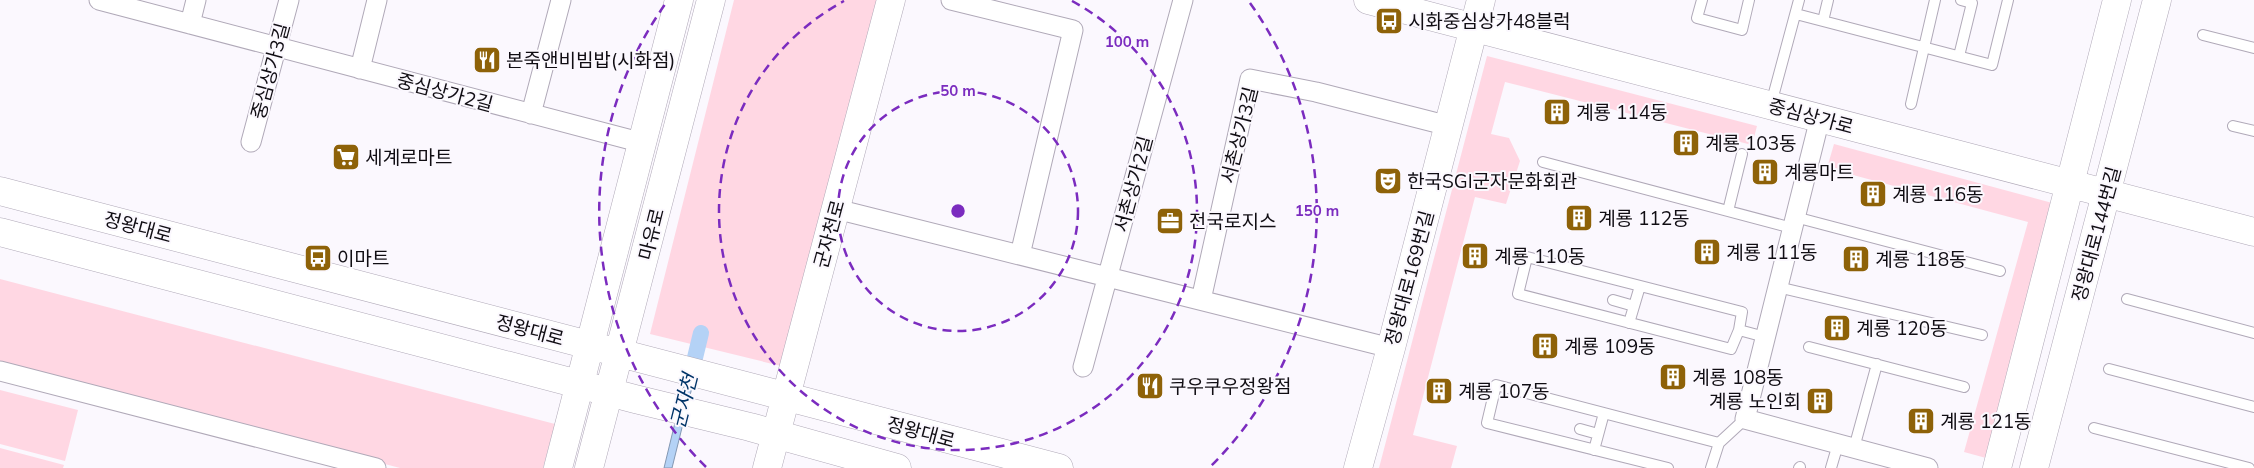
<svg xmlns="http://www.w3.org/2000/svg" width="2254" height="468" viewBox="0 0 2254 468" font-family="Mulish,'Noto Sans KR',sans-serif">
<rect width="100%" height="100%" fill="#fbf8fe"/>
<path fill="#ffd7e3" d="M 734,0 L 877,0 L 785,367 L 650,334 Z
M 1487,56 L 1757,126 L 1752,145 L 1505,82 L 1491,134 L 1509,138 L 1520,161 L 1506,204 L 1475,197 L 1413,435 L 1457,446 L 1451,468 L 1379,468 Z
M 1834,144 L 2056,204 L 1986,458 L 1964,452 L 2028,222 L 1827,168 Z
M 0,279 L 555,424 L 543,468 L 400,468 L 0,363 Z
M 0,390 L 78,410 L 65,461 L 0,444 Z
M 0,448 L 64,465 L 63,468 L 0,468 Z"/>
<path fill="#b4d2f6" stroke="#8397b2" d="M 694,344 L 702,347 L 672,468 L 664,468 Z"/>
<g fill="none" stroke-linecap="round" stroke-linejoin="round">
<path stroke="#b4d2f6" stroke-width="16" d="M 693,366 L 701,333"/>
<g stroke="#b0a9b8" stroke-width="12">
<path id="lane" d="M 1702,0 L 1697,18 L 1742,30 L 1749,0
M 1796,14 L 1992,65 L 2008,0
M 1823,21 L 1828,0
M 2203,35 L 2254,48
M 1959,56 L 1972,3 L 1961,0
M 1771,104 L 1799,0
M 1911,104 L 1935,0
M 2233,126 L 2254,131
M 1543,162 L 1792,228
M 1728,211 L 1742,154
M 1795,217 L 2000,271
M 1778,287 L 1982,335
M 2127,299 L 2254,333
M 1613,300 L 1634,306
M 1629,323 L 1640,286
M 1739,330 L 1731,349 L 1518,294 L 1527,257 L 1742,312 L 1739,330 L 1765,337
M 1809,347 L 1964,387
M 2109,369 L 2254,407
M 2094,428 L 2249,468
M 1580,429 L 1598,434
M 1854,448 L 1877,364
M 1594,450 L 1604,413
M 1668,468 L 1487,423 L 1496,385 L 1719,443
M 1711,468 L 1719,443 L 1745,419
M 1799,468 L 1800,467
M 1831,468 L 1838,444"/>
</g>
<g stroke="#b0a9b8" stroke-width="21">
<path id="street" d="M 99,0 L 643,143
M 951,0 L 1073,30 L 1020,255
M 190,24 L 196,0
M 360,69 L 377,0
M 531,114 L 561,0
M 1820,118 L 1745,419 L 1928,468
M 251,142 L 289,0
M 836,209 L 1391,348
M 1201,300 L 1250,79 L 1316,92 L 1449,126
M 1083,367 L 1183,0
M 0,371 L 376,468"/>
</g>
<g stroke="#b0a9b8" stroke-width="29">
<path id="secondary" d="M 1368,0 L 2254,232
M 0,191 L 1059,468
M 0,232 L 635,399 L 750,427 L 897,468
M 558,468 L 679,0
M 589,468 L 711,0
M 767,468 L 891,0
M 1358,468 L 1391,348 L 1481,0
M 1997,468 L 2117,0
M 2034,468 L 2157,0"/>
</g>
<use href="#lane" stroke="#fff" stroke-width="10"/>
<use href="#street" stroke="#fff" stroke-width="19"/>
<use href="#secondary" stroke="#fff" stroke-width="28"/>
</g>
<g fill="none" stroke="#7b2cbf" stroke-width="2.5" stroke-dasharray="9 6">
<circle cx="958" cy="211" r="120"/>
<path d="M1072 1A239 239 0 1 1 844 1"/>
<path d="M706 467A359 359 0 0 1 666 3M1250 3A359 359 0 0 1 1210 467"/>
</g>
<defs>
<g id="bus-square" transform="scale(1.4375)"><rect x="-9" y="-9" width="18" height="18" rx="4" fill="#8e6208" stroke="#fbf8fe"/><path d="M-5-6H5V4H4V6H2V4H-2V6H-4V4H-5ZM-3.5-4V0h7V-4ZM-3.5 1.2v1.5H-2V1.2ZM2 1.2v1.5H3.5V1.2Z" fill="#fff"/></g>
<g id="restaurant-square" transform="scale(1.4375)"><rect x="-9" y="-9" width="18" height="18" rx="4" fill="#8e6208" stroke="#fbf8fe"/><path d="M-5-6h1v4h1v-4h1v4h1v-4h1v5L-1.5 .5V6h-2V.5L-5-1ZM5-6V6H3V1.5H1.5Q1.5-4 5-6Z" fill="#fff"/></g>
<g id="building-square" transform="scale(1.4375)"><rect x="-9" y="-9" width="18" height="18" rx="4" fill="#8e6208" stroke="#fbf8fe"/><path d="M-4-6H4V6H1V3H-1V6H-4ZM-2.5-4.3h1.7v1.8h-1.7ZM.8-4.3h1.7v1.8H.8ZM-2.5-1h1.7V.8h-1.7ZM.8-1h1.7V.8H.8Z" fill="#fff"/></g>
<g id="supermarket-square" transform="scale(1.4375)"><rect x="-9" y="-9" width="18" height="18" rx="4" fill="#8e6208" stroke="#fbf8fe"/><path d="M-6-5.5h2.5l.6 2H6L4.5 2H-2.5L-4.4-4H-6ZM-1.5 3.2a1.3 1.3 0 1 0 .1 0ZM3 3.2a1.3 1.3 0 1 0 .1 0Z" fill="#fff"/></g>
<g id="theatre-square" transform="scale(1.4375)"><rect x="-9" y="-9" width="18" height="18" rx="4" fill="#8e6208" stroke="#fbf8fe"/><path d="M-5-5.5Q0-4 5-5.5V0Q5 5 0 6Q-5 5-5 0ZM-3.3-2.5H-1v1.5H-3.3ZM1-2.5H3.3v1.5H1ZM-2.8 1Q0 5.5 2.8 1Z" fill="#fff"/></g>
<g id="office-square" transform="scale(1.4375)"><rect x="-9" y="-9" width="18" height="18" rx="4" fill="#8e6208" stroke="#fbf8fe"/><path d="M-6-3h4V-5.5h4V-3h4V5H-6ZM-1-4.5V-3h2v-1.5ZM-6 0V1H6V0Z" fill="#fff"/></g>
</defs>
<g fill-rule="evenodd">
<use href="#bus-square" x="1389" y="21"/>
<use href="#restaurant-square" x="487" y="60"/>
<use href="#building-square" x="1557" y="112"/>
<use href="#building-square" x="1686" y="143"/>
<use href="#supermarket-square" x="346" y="157"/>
<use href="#building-square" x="1765" y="172"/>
<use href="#theatre-square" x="1388" y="181"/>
<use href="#building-square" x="1873" y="194"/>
<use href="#building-square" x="1579" y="218"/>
<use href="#office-square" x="1170" y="221"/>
<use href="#building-square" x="1707" y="252"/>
<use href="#building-square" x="1475" y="256"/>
<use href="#bus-square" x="318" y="258"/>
<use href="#building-square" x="1856" y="259"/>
<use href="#building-square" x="1837" y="328"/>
<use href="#building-square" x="1545" y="346"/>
<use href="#building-square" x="1673" y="377"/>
<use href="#restaurant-square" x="1150" y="386"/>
<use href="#building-square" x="1439" y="391"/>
<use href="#building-square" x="1820" y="401"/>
<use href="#building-square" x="1921" y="421"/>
</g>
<g text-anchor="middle" stroke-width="4" stroke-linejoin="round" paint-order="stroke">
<g font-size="19" fill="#100d13" stroke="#fbf8fe" text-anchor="start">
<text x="1408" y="28">시화중심상가48블럭</text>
<text x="506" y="67">본죽앤비빔밥(시화점)</text>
<text x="1576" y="119">계룡 114동</text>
<text x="1705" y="150">계룡 103동</text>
<text x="365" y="164">세계로마트</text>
<text x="1784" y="179">계룡마트</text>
<text x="1407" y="188">한국SGI군자문화회관</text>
<text x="1892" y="201">계룡 116동</text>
<text x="1598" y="225">계룡 112동</text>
<text x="1189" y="228">전국로지스</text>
<text x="1726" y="259">계룡 111동</text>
<text x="1494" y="263">계룡 110동</text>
<text x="337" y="265">이마트</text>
<text x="1875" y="266">계룡 118동</text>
<text x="1856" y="335">계룡 120동</text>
<text x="1564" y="353">계룡 109동</text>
<text x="1692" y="384">계룡 108동</text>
<text x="1169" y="393">쿠우쿠우정왕점</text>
<text x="1458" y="398">계룡 107동</text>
<text x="1801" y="408" text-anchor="end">계룡 노인회</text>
<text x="1940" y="428">계룡 121동</text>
</g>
<g font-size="19" fill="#100d13" stroke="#fbf8fe">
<text transform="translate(270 71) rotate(-75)" y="7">중심상가3길</text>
<text transform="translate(445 92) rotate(15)" y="7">중심상가2길</text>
<text transform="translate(1811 116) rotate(15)" y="7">중심상가로</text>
<text transform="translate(1239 135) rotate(-76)" y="7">서촌상가3길</text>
<text transform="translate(1133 184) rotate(-75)" y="7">서촌상가2길</text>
<text transform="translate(138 227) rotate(15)" y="7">정왕대로</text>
<text transform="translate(651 234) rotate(-76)" y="7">마유로</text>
<text transform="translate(829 234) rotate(-75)" y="7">군자천로</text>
<text transform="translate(2096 234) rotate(-75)" y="7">정왕대로144번길</text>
<text transform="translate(1409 278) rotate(-75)" y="7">정왕대로169번길</text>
<text transform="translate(530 330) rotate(15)" y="7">정왕대로</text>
<text transform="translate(921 432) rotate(15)" y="7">정왕대로</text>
</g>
<g font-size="20" font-style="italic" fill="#003468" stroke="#fbf8fe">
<text transform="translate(684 401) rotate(-76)" y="7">군자천</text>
</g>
</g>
<circle cx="958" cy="211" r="8" fill="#7b2cbf" stroke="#fbf8fe" stroke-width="2.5"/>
<g font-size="15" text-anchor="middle" font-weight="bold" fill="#7b2cbf" stroke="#fbf8fe" stroke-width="4" stroke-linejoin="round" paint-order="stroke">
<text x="1127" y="47">100 m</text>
<text x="958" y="96">50 m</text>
<text x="1317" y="216">150 m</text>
</g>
</svg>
